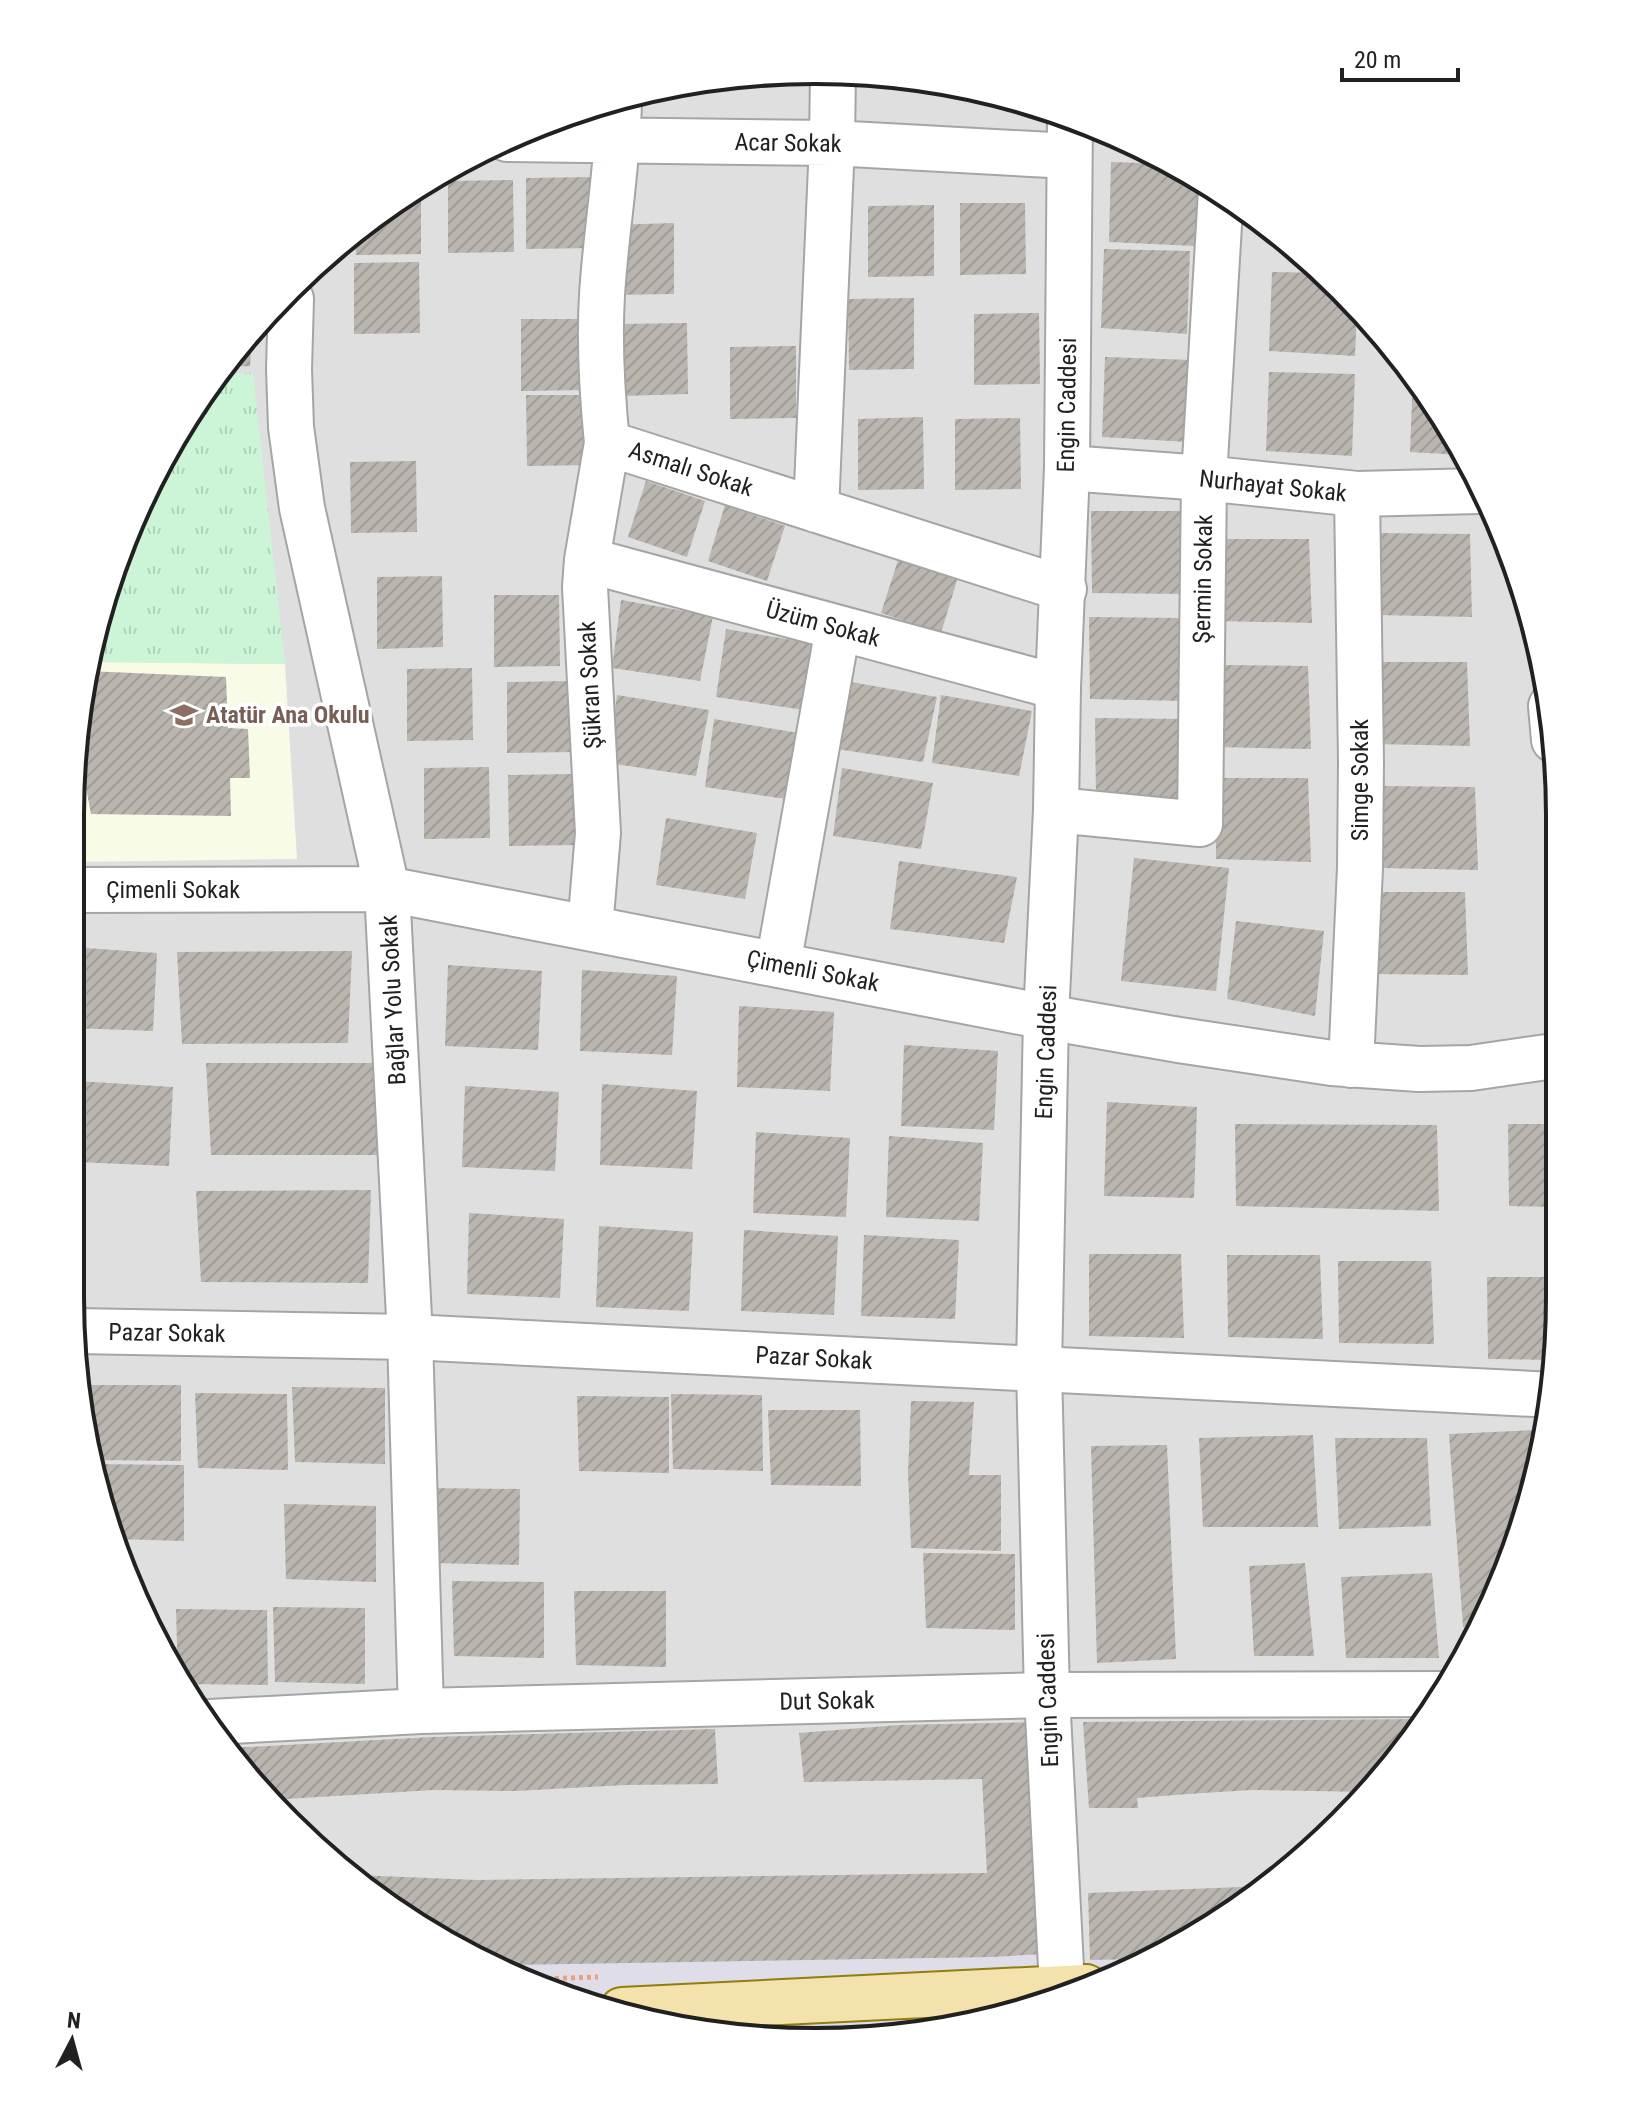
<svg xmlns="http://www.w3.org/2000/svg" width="1630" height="2112" viewBox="0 0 1630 2112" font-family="'Roboto Condensed',sans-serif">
<defs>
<pattern id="park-tufts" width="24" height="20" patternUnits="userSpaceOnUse" patternTransform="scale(2)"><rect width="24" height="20" fill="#ccf5d7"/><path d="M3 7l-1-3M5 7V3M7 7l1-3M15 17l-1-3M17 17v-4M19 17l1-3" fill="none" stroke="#afd2b8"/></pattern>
<pattern id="building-hatch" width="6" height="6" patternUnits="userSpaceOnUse" patternTransform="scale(2)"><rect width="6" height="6" fill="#bab6af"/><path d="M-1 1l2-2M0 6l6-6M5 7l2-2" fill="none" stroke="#a09c96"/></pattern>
</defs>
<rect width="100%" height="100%" fill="#f1f0e9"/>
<path fill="#dfdfdf" d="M 815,70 L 961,84 L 1101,127 L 1229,196 L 1342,289 L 1435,401 L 1520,575 L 1554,718 L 1554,1395 L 1503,1582 L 1435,1711 L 1341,1824 L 1229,1917 L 1054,2003 L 863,2040 L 669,2028 L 443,1942 L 289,1824 L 170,1670 L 96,1490 L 70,1297 L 72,767 L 96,622 L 147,485 L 224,362 L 401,195 L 530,127 L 670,84 Z"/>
<path fill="#f8fce7" d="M 89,662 L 285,664 L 297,859 L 71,862 L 72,767 Z"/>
<path fill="url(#park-tufts)" d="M 253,373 L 285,664 L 89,662 L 96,622 L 147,485 L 216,374 Z"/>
<path fill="#dfdde7" d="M 1042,1954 L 1035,2006 L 863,2040 L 669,2028 L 503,1965 L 992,1957 Z
M 1142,1959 L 1097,1981 L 1090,1960 Z"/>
<path fill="url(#building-hatch)" d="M 761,75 L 760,87 L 691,84 L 691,82 Z
M 1111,162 L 1170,164 L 1198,179 L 1195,246 L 1109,242 Z
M 591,177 L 592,248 L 526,249 L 526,178 Z
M 513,180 L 514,252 L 448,253 L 448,181 Z
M 421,185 L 421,254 L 356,255 L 355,238 L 401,195 Z
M 960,203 L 1025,203 L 1026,274 L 960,275 Z
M 934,205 L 934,276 L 868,277 L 868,206 Z
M 674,223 L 674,294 L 608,295 L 609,225 Z
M 1271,230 L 1290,246 L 1271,244 Z
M 1104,249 L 1190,251 L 1187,334 L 1101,328 Z
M 419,262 L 420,333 L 354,334 L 354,263 Z
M 1272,272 L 1324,273 L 1342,289 L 1357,307 L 1355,356 L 1269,351 Z
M 914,298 L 914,369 L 849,370 L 848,299 Z
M 1039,313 L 1040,384 L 974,385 L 974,314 Z
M 521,319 L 586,319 L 587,390 L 521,391 Z
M 687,323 L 688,394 L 622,396 L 621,324 Z
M 252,335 L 250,366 L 221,367 L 224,362 Z
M 796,346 L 796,418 L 730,419 L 730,347 Z
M 1105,357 L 1191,360 L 1188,442 L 1102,437 Z
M 1269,372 L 1355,374 L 1352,456 L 1266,451 Z
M 1413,375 L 1435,401 L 1461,455 L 1410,452 Z
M 526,395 L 592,395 L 592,465 L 527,466 Z
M 923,417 L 924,489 L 858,490 L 858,419 Z
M 1020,418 L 1021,489 L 955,490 L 955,419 Z
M 416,461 L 417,532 L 351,533 L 350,462 Z
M 646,481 L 705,501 L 687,557 L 628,537 Z
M 725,505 L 785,526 L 767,581 L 708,561 Z
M 1091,511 L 1184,511 L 1187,594 L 1092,593 Z
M 1377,533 L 1470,534 L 1472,617 L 1378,615 Z
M 1217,539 L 1309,539 L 1312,623 L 1217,621 Z
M 899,557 L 958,577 L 941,633 L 881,613 Z
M 442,576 L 443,647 L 377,649 L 377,577 Z
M 494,595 L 559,595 L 560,666 L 494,667 Z
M 621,600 L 713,616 L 700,681 L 612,668 Z
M 1089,617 L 1182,618 L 1184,701 L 1090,699 Z
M 726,629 L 817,644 L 804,710 L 716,697 Z
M 1374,662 L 1467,662 L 1470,746 L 1375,744 Z
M 1215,665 L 1308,666 L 1311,749 L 1216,747 Z
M 472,668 L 473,740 L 407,741 L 407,669 Z
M 87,671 L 226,677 L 228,728 L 248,729 L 250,778 L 230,778 L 231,816 L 91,814 L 85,782 L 72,782 L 72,767 Z
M 572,681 L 573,752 L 507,753 L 507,682 Z
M 845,681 L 937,697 L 923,762 L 836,749 Z
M 617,695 L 709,710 L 696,776 L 608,763 Z
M 941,695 L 1032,711 L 1019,776 L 932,763 Z
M 1095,718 L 1188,719 L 1190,802 L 1096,800 Z
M 714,719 L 805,734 L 793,800 L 705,787 Z
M 489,767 L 490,838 L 424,839 L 424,768 Z
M 842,768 L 933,783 L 921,849 L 833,836 Z
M 574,774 L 575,845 L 509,846 L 508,775 Z
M 1216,778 L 1308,778 L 1311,862 L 1216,859 Z
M 1382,786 L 1475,787 L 1478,870 L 1383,868 Z
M 666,818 L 757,833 L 745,899 L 656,885 Z
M 1134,858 L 1229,868 L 1216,991 L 1121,981 Z
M 899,861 L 1017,877 L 1004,943 L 890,929 Z
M 1372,892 L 1465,892 L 1468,975 L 1373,974 Z
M 1236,921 L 1324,931 L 1315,1016 L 1227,999 Z
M 71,947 L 157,953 L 153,1031 L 71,1028 Z
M 352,951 L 348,1043 L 182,1044 L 177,952 Z
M 448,965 L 542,971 L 538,1050 L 445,1046 Z
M 582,970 L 677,976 L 672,1055 L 580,1051 Z
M 739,1006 L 834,1012 L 830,1091 L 737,1087 Z
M 904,1045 L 998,1051 L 994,1130 L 901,1126 Z
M 206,1063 L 381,1063 L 377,1155 L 211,1155 Z
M 78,1081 L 173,1087 L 169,1166 L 76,1162 Z
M 602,1084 L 697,1091 L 692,1169 L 600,1165 Z
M 465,1086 L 559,1092 L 555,1171 L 462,1167 Z
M 1107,1102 L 1197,1107 L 1194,1198 L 1104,1196 Z
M 1235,1124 L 1437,1125 L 1439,1211 L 1236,1206 Z
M 1508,1124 L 1554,1124 L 1554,1207 L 1509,1206 Z
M 756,1132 L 850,1138 L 846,1217 L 753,1213 Z
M 889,1136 L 983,1143 L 979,1221 L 886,1217 Z
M 371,1190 L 368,1283 L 201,1282 L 196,1191 Z
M 469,1213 L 564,1219 L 560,1298 L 467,1294 Z
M 599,1226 L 693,1232 L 689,1311 L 596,1307 Z
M 744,1230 L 838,1236 L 834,1315 L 741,1311 Z
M 864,1235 L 959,1240 L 955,1319 L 861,1316 Z
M 1089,1254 L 1181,1254 L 1184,1338 L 1089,1336 Z
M 1227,1255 L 1320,1255 L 1323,1339 L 1228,1337 Z
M 1338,1261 L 1431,1261 L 1434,1344 L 1339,1343 Z
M 1487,1277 L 1554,1277 L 1554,1360 L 1488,1359 Z
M 89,1385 L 181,1385 L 181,1461 L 91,1460 Z
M 292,1387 L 385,1388 L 385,1464 L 295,1462 Z
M 195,1393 L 287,1394 L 288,1470 L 198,1468 Z
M 671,1394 L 762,1395 L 763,1471 L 673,1469 Z
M 577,1396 L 669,1397 L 669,1473 L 579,1471 Z
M 911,1401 L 974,1402 L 969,1475 L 1001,1475 L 1001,1551 L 911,1548 L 908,1473 Z
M 768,1410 L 860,1410 L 861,1486 L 771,1485 Z
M 1534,1430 L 1536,1461 L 1503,1582 L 1479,1627 L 1463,1627 L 1449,1434 Z
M 1313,1435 L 1318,1527 L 1203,1527 L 1199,1438 Z
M 1335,1438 L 1427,1438 L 1431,1526 L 1339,1529 Z
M 1167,1445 L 1176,1659 L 1097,1663 L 1091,1446 Z
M 92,1464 L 184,1465 L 184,1541 L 116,1539 L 96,1490 Z
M 427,1488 L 520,1489 L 519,1565 L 430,1563 Z
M 284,1504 L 376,1506 L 376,1582 L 286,1579 Z
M 923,1553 L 1015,1554 L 1015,1630 L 926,1628 Z
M 1305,1563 L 1314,1656 L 1254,1656 L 1249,1566 Z
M 1432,1573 L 1439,1658 L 1346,1658 L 1341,1577 Z
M 452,1581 L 544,1582 L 544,1658 L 454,1656 Z
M 574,1591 L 666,1591 L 666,1667 L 576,1665 Z
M 143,1605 L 155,1605 L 155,1633 Z
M 273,1607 L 365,1608 L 365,1684 L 275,1682 Z
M 176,1609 L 267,1610 L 268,1685 L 181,1684 L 178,1680 Z
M 1427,1719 L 1368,1792 L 1251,1790 L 1188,1794 L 1137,1798 L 1138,1808 L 1089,1808 L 1083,1722 Z
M 1038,1722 L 1042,1954 L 992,1957 L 503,1965 L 443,1942 L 355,1875 L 477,1880 L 987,1873 L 982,1779 L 804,1782 L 799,1733 L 899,1725 Z
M 715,1729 L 718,1784 L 625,1785 L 516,1791 L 433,1790 L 270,1800 L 230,1748 L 432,1737 Z
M 1266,1886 L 1229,1917 L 1142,1959 L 1090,1960 L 1088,1893 Z"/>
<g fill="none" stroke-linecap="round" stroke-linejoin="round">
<g stroke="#a5a5a5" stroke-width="48">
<path id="minor" d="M 619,100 C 618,165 606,230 602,295 C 599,345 602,393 607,443 L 1064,589
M 507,139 L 832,143 L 1069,156
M 291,299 L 289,369 L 291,427 L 302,508 L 387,889 L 410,1337 L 421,1711
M 1067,468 L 1204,478 L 1357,494 L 1479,491
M 816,510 L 832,143 L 833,72
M 587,560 L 1058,687
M 1551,706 L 1554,740
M 1056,810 L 1200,824 L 1204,478 L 1221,191
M 71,890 L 387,889 L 1046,1017 L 1179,1040 L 1332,1063 L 1419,1069 L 1471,1068 L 1554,1056
M 590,928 L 598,833 L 585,587 L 587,560 L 607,443
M 778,965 L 838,628
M 1351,1065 L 1360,868 L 1361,762 L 1357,494
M 1039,1369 L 1553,1395
M 210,1722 L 421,1711 L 1047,1695 L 1444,1694"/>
</g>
<g stroke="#a5a5a5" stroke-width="48">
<path id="tertiary" d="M 75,1331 L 410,1337 L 1039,1369
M 1062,1987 L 1047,1695 L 1039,1369 L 1046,1017 L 1056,810 L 1058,687 L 1067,468 L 1070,118"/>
</g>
<g stroke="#907e0f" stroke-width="48">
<path id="primary" d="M 622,2010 L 1086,1987"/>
</g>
<path stroke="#ed9f7e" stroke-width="5" stroke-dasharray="4 4" stroke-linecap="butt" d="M 539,1979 L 598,1977"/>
<use href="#minor" stroke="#fff" stroke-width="44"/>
<use href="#tertiary" stroke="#fff" stroke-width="44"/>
<use href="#primary" stroke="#f3e2ab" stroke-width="44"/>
</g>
<defs>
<g id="school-bare" transform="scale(2.16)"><path d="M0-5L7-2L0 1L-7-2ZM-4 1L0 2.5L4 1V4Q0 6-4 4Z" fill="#8d6e63" stroke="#fff" stroke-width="2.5" paint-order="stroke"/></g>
</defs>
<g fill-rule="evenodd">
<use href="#school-bare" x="184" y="715"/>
</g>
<g text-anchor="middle" stroke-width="7" stroke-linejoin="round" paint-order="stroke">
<g font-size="24" fill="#212121" stroke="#fff">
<text transform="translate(788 143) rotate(1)" y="8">Acar Sokak</text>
<text transform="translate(1067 405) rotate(-89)" y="8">Engin Caddesi</text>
<text transform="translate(691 469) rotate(18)" y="8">Asmalı Sokak</text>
<text transform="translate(1273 486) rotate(6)" y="8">Nurhayat Sokak</text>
<text transform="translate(1203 579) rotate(-89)" y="8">Şermin Sokak</text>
<text transform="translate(823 624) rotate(15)" y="8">Üzüm Sokak</text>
<text transform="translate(590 685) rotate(-93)" y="8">Şükran Sokak</text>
<text transform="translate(1360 780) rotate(-90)" y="8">Simge Sokak</text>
<text x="173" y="898">Çimenli Sokak</text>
<text transform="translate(813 971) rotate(11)" y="8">Çimenli Sokak</text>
<text transform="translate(393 1000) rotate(-93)" y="8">Bağlar Yolu Sokak</text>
<text transform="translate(1046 1052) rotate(-88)" y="8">Engin Caddesi</text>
<text transform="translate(167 1333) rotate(1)" y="8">Pazar Sokak</text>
<text transform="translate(814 1358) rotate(3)" y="8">Pazar Sokak</text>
<text transform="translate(1048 1700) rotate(-92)" y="8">Engin Caddesi</text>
<text transform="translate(827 1701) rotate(-1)" y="8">Dut Sokak</text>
</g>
<g font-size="24" font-weight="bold" fill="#785e54" stroke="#fff" text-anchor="start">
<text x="206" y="723">Atatür Ana Okulu</text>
</g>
</g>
<path d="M0 0H1630V2112H0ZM815 84H815A731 731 0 0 1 1546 815V1297A731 731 0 0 1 815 2028H815A731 731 0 0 1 84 1297V815A731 731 0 0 1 815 84Z" fill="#fff" fill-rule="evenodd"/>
<path fill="none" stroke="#212121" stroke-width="4" d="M815 84H815A731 731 0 0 1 1546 815V1297A731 731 0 0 1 815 2028H815A731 731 0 0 1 84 1297V815A731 731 0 0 1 815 84Z"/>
<g transform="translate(72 2040) rotate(6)" stroke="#ffffff" stroke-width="6" paint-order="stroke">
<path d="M0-6L14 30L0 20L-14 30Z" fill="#212121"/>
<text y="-12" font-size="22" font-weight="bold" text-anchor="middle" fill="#212121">N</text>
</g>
<path d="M1342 68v12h116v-12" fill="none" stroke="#212121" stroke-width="4"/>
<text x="1354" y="68" font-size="24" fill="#212121" stroke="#ffffff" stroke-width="6" paint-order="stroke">20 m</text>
</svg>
